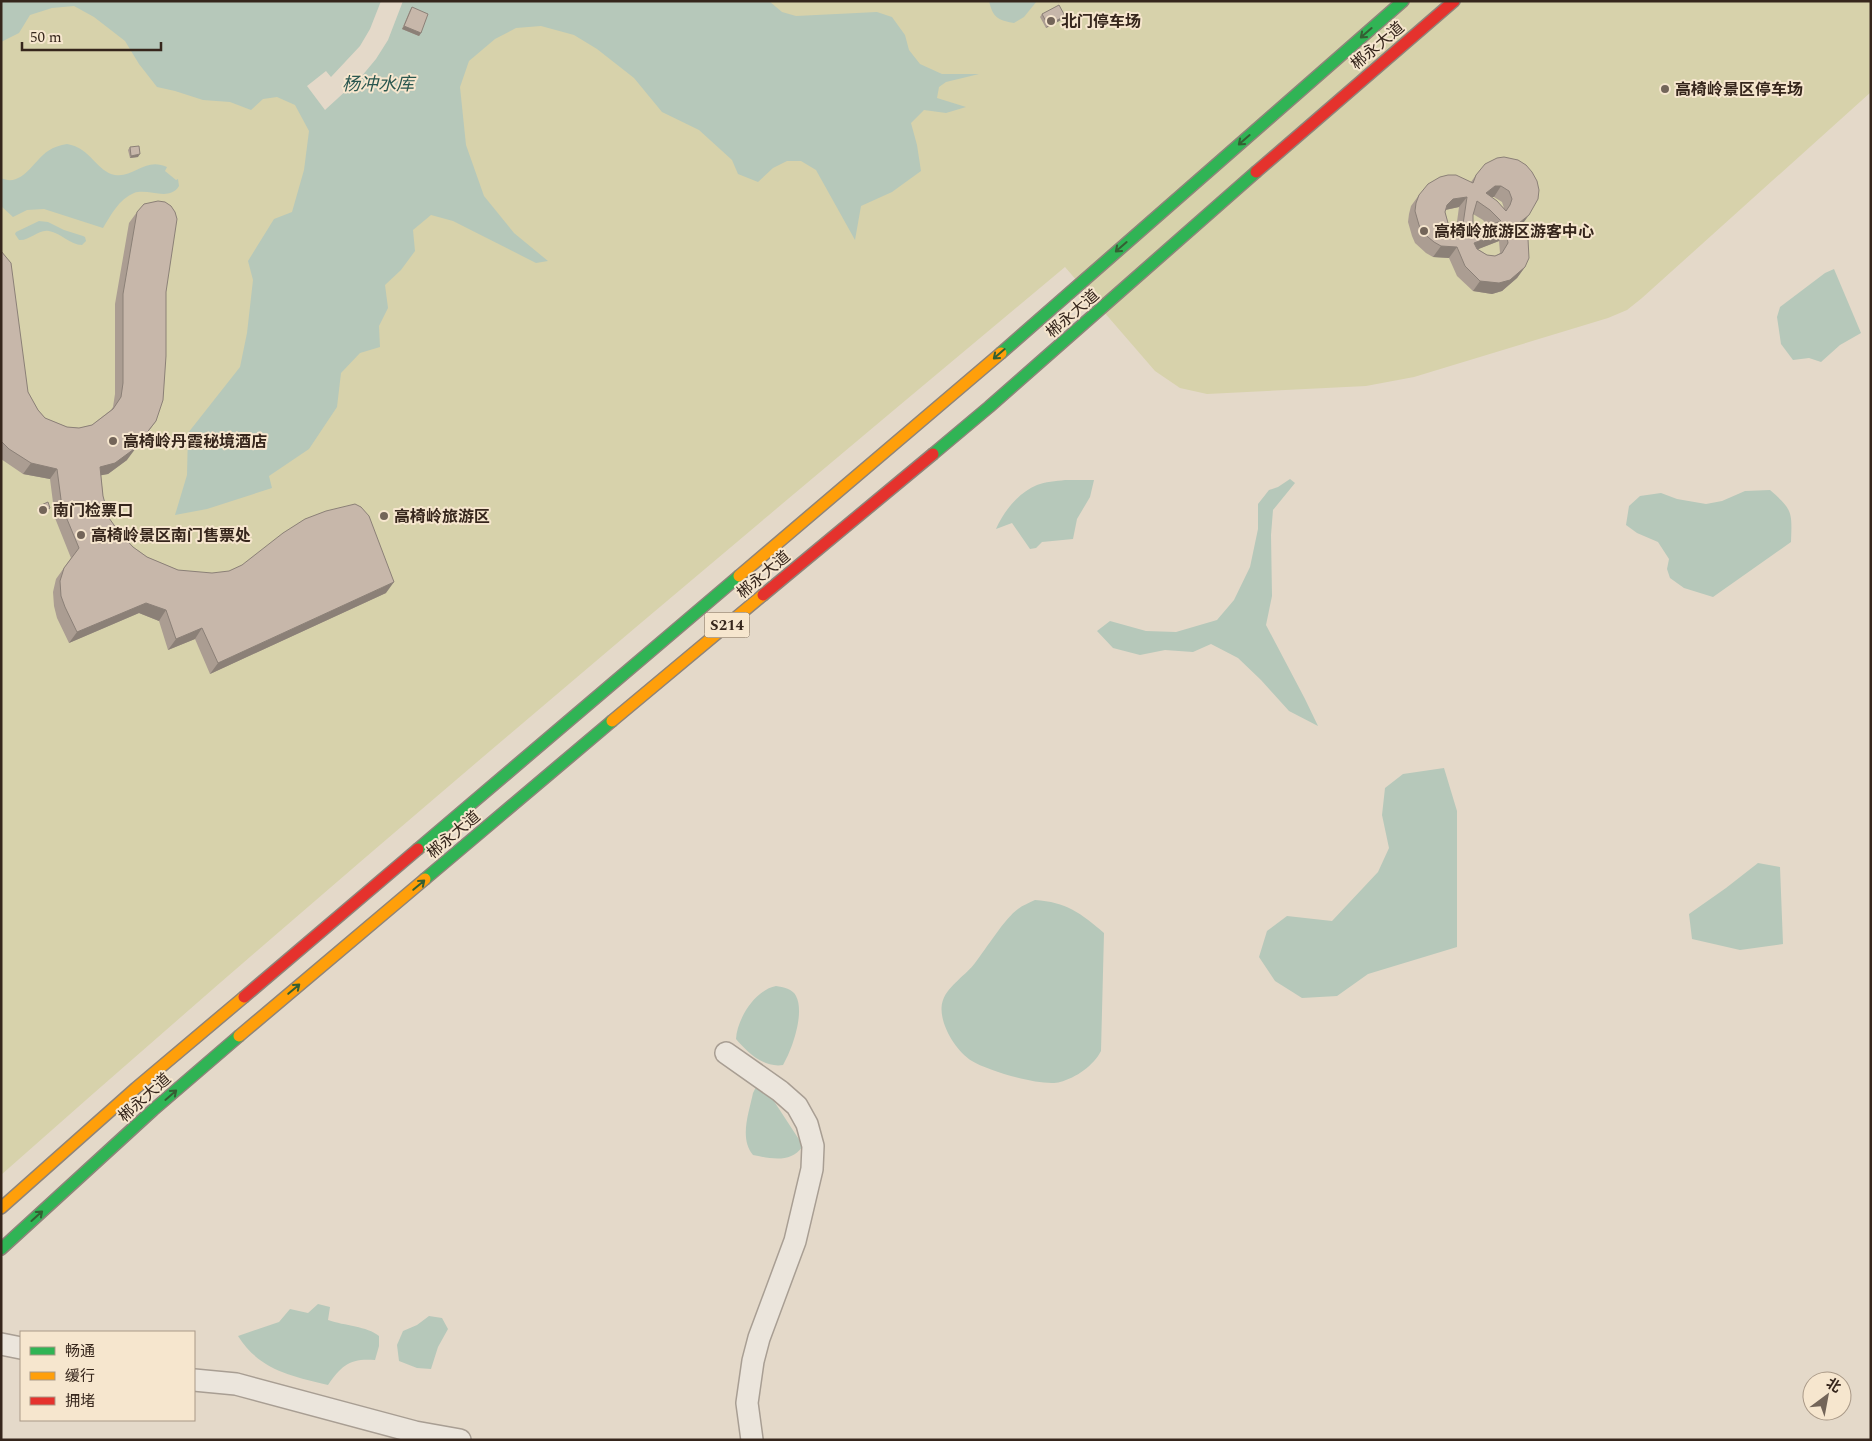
<svg xmlns="http://www.w3.org/2000/svg" width="1872" height="1441" viewBox="0 0 1872 1441" font-family="Spectral,'Noto Sans SC',serif">
<rect width="100%" height="100%" fill="#e4d9c9"/>
<path fill="#d7d2ab" d="M 1,1 L 1871,1 L 1871,92 L 1642,298 L 1627,310 L 1608,318 L 1414,377 L 1366,386 L 1207,394 L 1180,388 L 1155,371 L 1065,267 C 707,566 350,866 1,1175 Z"/>
<path fill="#b6c8ba" d="M 1,1 L 769,1 L 782,12 L 796,16 L 877,12 L 892,17 L 905,35 L 909,50 L 920,64 L 942,74 L 979,74 L 946,82 L 939,87 L 937,98 L 966,107 L 946,113 L 924,110 L 911,123 L 917,145 L 921,171 L 892,192 L 861,206 L 855,240 L 816,170 L 801,161 L 787,161 L 773,168 L 758,182 L 738,174 L 732,160 L 699,130 L 662,112 L 634,78 L 597,49 L 574,35 L 541,26 L 516,28 L 495,39 L 469,61 L 460,87 L 466,145 L 484,196 L 514,233 L 548,261 L 536,263 L 453,221 L 431,215 L 413,230 L 415,251 L 401,270 L 385,285 L 388,308 L 379,326 L 380,347 L 360,353 L 341,373 L 337,407 L 309,449 L 269,476 L 272,488 L 207,509 L 175,515 L 187,475 L 188,433 L 240,367 L 247,333 L 253,280 L 248,261 L 274,219 L 292,212 L 304,170 L 309,131 L 295,105 L 277,97 L 263,99 L 251,110 L 230,102 L 203,100 L 175,91 L 157,87 L 139,64 L 125,41 L 94,17 L 74,6 L 52,8 L 30,15 L 19,33 L 1,42 Z
M 989,1 L 1037,1 L 1024,17 L 1014,23 C 998,20 993,18 989,1 Z
M 67,144 C 91,148 97,172 115,175 C 134,178 145,157 167,167 L 165,171 L 176,180 L 178,179 L 179,186 C 169,202 149,188 134,193 C 119,199 111,215 103,228 L 44,209 L 27,210 L 13,217 L 1,206 L 1,178 C 22,188 34,160 48,151 C 54,147 60,145 67,144 Z
M 39,221 L 48,222 L 64,230 L 83,236 L 85,237 L 86,241 L 82,245 C 70,245 61,233 49,231 C 38,229 30,241 19,240 L 15,234 L 16,232 Z
M 1834,269 L 1861,333 L 1840,345 L 1821,362 L 1809,358 L 1793,360 L 1781,344 L 1777,317 L 1780,307 L 1825,273 Z
M 1290,479 L 1295,483 L 1273,510 L 1271,535 L 1272,596 L 1266,625 L 1305,699 L 1318,726 L 1289,711 L 1261,680 L 1238,658 L 1211,644 L 1193,652 L 1165,650 L 1140,655 L 1113,648 L 1097,631 L 1110,621 L 1146,631 L 1176,632 L 1217,620 L 1234,600 L 1250,567 L 1258,529 L 1258,504 L 1269,490 L 1278,487 Z
M 1065,480 L 1094,480 L 1090,497 L 1077,519 L 1073,539 L 1042,542 L 1036,548 L 1030,549 L 1012,523 L 996,529 C 1004,511 1018,493 1037,485 C 1045,482 1056,481 1065,480 Z
M 1770,490 C 1793,510 1792,512 1791,542 L 1713,597 L 1684,588 L 1670,578 L 1667,569 L 1669,559 L 1658,542 L 1637,533 L 1626,525 L 1629,506 L 1640,496 L 1661,493 L 1677,499 L 1706,504 L 1722,501 L 1745,491 Z
M 1444,768 L 1457,811 L 1457,947 L 1368,974 L 1337,996 L 1302,998 L 1275,981 L 1259,957 L 1267,931 L 1287,916 L 1332,921 L 1378,872 L 1389,848 L 1382,815 L 1385,788 L 1403,774 Z
M 1758,863 L 1780,867 L 1783,944 L 1740,950 L 1692,939 L 1689,914 L 1726,888 Z
M 1035,900 C 1066,902 1081,913 1104,933 L 1101,1051 C 1094,1065 1076,1078 1060,1082 C 1043,1087 988,1071 972,1061 C 955,1051 936,1019 943,1000 C 948,986 967,974 975,963 C 986,949 1005,918 1018,909 C 1023,905 1029,903 1035,900 Z
M 776,986 C 783,987 793,989 796,996 C 805,1013 792,1050 783,1065 C 764,1068 748,1053 736,1039 C 737,1019 755,990 776,986 Z
M 762,1086 L 768,1092 L 800,1141 L 802,1147 C 791,1164 768,1158 753,1155 C 739,1138 749,1113 753,1093 L 756,1087 Z
M 318,1304 L 330,1307 L 328,1320 C 345,1326 367,1326 379,1336 L 379,1346 L 375,1360 C 350,1358 342,1365 328,1385 C 292,1376 259,1370 238,1336 L 279,1322 L 290,1309 L 308,1313 Z
M 429,1316 L 442,1318 L 448,1329 L 438,1347 L 431,1369 L 417,1368 L 399,1361 L 397,1345 L 403,1331 L 417,1325 Z"/>
<path fill="#e4d9c9" d="M 381,1 L 403,1 L 388,40 L 376,59 L 361,77 L 325,110 L 307,86 L 326,71 L 331,77 L 360,46 L 370,29 Z"/>
<g fill="none" stroke-linecap="round" stroke-linejoin="round">
<g stroke="#a89e93" stroke-width="24">
<path id="street" d="M 726,1053 L 780,1091 L 797,1106 L 807,1124 L 813,1146 L 812,1169 L 795,1241 L 759,1338 L 753,1361 L 747,1403 L 752,1440
M 1,1344 L 21,1348
M 194,1380 L 236,1384 L 415,1432 L 460,1440"/>
</g>
<g stroke="#8e847a" stroke-width="14">
<path id="fast" d="M 1001,353 L 1403,1
M 933,454 L 989,407 L 1256,172
M 418,849 L 739,576
M 425,879 L 612,721
M 1,1249 L 153,1110 L 239,1036"/>
</g>
<g stroke="#8e847a" stroke-width="14">
<path id="slow" d="M 739,576 L 1001,353
M 612,721 L 763,595
M 239,1036 L 425,879
M 1,1208 L 136,1088 L 244,997"/>
</g>
<g stroke="#8e847a" stroke-width="14">
<path id="jam" d="M 1256,172 L 1454,1
M 763,595 L 933,454
M 244,997 L 418,849"/>
</g>
<use href="#street" stroke="#ebe5dc" stroke-width="21"/>
<use href="#fast" stroke="#30b455" stroke-width="11"/>
<use href="#slow" stroke="#ff9f0a" stroke-width="11"/>
<use href="#jam" stroke="#e5322d" stroke-width="11"/>
</g>
<path fill="#ab9d92" fill-rule="evenodd" d="M 412,7 L 421,33 L 419,36 L 402,29 L 410,10 Z
M 1042,14 L 1065,16 L 1063,19 L 1046,28 L 1040,17 Z
M 130,147 L 138,157 L 130,158 L 128,150 Z
M 1504,157 L 1521,226 L 1525,267 L 1517,278 L 1502,291 L 1492,294 L 1473,291 L 1457,276 L 1449,258 L 1433,257 L 1426,253 L 1415,243 L 1412,236 L 1408,222 L 1409,214 L 1411,206 L 1419,195 L 1471,182 L 1476,175 ZM 1491,197 L 1494,197 L 1502,202 L 1504,208 ZM 1459,207 L 1456,229 L 1454,228 L 1448,223 L 1445,212 L 1445,210 ZM 1473,214 L 1483,220 L 1488,226 L 1473,229 ZM 1499,241 L 1500,253 L 1495,256 L 1487,255 L 1478,249 Z
M 137,212 L 127,460 L 108,474 L 101,475 L 103,496 L 109,518 L 119,532 L 133,547 L 147,557 L 178,570 L 386,593 L 210,674 L 195,639 L 168,650 L 159,621 L 139,613 L 69,643 L 57,618 L 54,606 L 53,592 L 56,579 L 71,558 L 55,518 L 50,479 L 23,474 L 1,459 L 1,251 L 28,392 L 38,410 L 45,418 L 67,427 L 79,428 L 92,425 L 111,410 L 113,407 L 115,394 L 115,304 L 129,223 Z
M 39,506 L 50,508 L 48,511 L 39,514 L 37,509 Z"/>
<path fill="#8b8077" d="M 1065,16 L 1063,19 L 1046,28 L 1048,25 Z
M 404,26 L 421,33 L 419,36 L 402,29 Z
M 140,154 L 138,157 L 130,158 L 131,156 Z
M 1495,186 L 1501,186 L 1494,197 L 1488,197 L 1486,193 Z
M 1467,197 L 1459,207 L 1445,210 L 1447,205 L 1453,199 Z
M 1529,215 L 1521,226 L 1519,223 Z
M 1506,231 L 1499,241 L 1466,254 L 1474,243 Z
M 1441,246 L 1457,247 L 1449,258 L 1433,257 Z
M 1525,267 L 1517,278 L 1502,291 L 1492,294 L 1473,291 L 1480,281 Z
M 156,421 L 127,460 L 108,474 L 92,477 L 100,467 Z
M 31,463 L 57,469 L 50,479 L 23,474 Z
M 50,508 L 48,511 L 39,514 L 41,511 Z
M 394,582 L 386,593 L 210,674 L 218,663 Z
M 146,603 L 166,610 L 159,621 L 139,613 L 69,643 L 77,632 Z
M 202,628 L 195,639 L 168,650 L 176,639 Z"/>
<path fill="#c7b7aa" stroke="#8b8077" fill-rule="evenodd" d="M 1059,5 L 1065,16 L 1048,25 L 1042,14 Z
M 412,7 L 428,14 L 421,33 L 404,26 Z
M 139,146 L 140,154 L 131,156 L 130,147 Z
M 1504,157 L 1518,160 L 1526,165 L 1532,172 L 1537,181 L 1539,190 L 1538,199 L 1529,215 L 1519,223 L 1528,239 L 1529,258 L 1525,267 L 1510,280 L 1499,283 L 1480,281 L 1465,266 L 1457,247 L 1441,246 L 1434,242 L 1422,232 L 1419,225 L 1415,211 L 1416,203 L 1419,195 L 1428,184 L 1440,177 L 1448,175 L 1456,175 L 1473,183 L 1476,175 L 1485,164 L 1497,158 ZM 1495,186 L 1501,186 L 1509,191 L 1512,199 L 1510,205 L 1506,211 L 1497,201 L 1486,193 ZM 1467,197 L 1462,231 L 1454,228 L 1448,223 L 1445,212 L 1447,205 L 1453,199 ZM 1477,201 L 1490,210 L 1501,221 L 1488,226 L 1473,229 L 1473,215 ZM 1506,231 L 1508,243 L 1502,253 L 1495,256 L 1487,255 L 1477,249 L 1474,243 Z
M 158,201 L 165,202 L 171,206 L 175,212 L 177,219 L 166,292 L 166,356 L 163,400 L 156,421 L 134,449 L 115,463 L 100,467 L 103,496 L 109,518 L 119,532 L 133,547 L 147,557 L 178,570 L 212,573 L 229,571 L 242,565 L 283,533 L 305,519 L 326,511 L 355,504 L 361,507 L 369,516 L 394,582 L 218,663 L 202,628 L 176,639 L 166,610 L 146,603 L 77,632 L 65,607 L 61,596 L 60,581 L 64,568 L 79,548 L 62,507 L 57,469 L 31,463 L 9,449 L 1,441 L 1,251 L 11,263 L 28,392 L 38,410 L 45,418 L 67,427 L 79,428 L 92,425 L 113,409 L 121,397 L 123,383 L 123,294 L 137,212 L 144,204 Z
M 48,502 L 50,508 L 41,511 L 39,506 Z"/>
<defs><path id="oneway-shaft" d="M-6 0H5M1.5-3L5.5 0L1.5 3" fill="none" stroke-width="1.6" stroke-linecap="round" stroke-linejoin="round" transform="scale(1.25)"/></defs>
<g stroke="#345f33">
<use href="#oneway-shaft" transform="translate(1366 33) rotate(139)"/>
<use href="#oneway-shaft" transform="translate(1244 140) rotate(139)"/>
<use href="#oneway-shaft" transform="translate(1121 247) rotate(139)"/>
<use href="#oneway-shaft" transform="translate(999 354) rotate(139)"/>
<use href="#oneway-shaft" transform="translate(419 885) rotate(-40)"/>
<use href="#oneway-shaft" transform="translate(294 989) rotate(-40)"/>
<use href="#oneway-shaft" transform="translate(171 1095) rotate(-41)"/>
<use href="#oneway-shaft" transform="translate(37 1216) rotate(-42)"/>
</g>
<g fill="#736559" stroke="#f6e6ce" stroke-width="2">
<circle cx="1051" cy="21" r="5"/>
<circle cx="1665" cy="89" r="5"/>
<circle cx="1424" cy="231" r="5"/>
<circle cx="113" cy="441" r="5"/>
<circle cx="43" cy="510" r="5"/>
<circle cx="384" cy="516" r="5"/>
<circle cx="81" cy="535" r="5"/>
</g>
<g text-anchor="middle" stroke-width="4" stroke-linejoin="round" paint-order="stroke">
<rect fill="#f6e6ce" stroke="#706051" stroke-width="1" x="704.5" y="612.5" width="45" height="25" rx="4"/>
<g font-size="15" font-weight="bold" fill="#36261c">
<text x="727" y="630">S214</text>
</g>
<g font-size="16" font-weight="bold" fill="#36261c" stroke="#f6e6ce" text-anchor="start">
<text x="1061" y="27">北门停车场</text>
<text x="1675" y="95">高椅岭景区停车场</text>
<text x="1434" y="237">高椅岭旅游区游客中心</text>
<text x="123" y="447">高椅岭丹霞秘境酒店</text>
<text x="53" y="516">南门检票口</text>
<text x="394" y="522">高椅岭旅游区</text>
<text x="91" y="541">高椅岭景区南门售票处</text>
</g>
<g font-size="16" fill="#36261c" stroke="#f6e6ce">
<text transform="translate(1377 45) rotate(-40)" y="6">郴永大道</text>
<text transform="translate(1072 313) rotate(-41)" y="6">郴永大道</text>
<text transform="translate(763 574) rotate(-40)" y="6">郴永大道</text>
<text transform="translate(453 834) rotate(-40)" y="6">郴永大道</text>
<text transform="translate(144 1097) rotate(-42)" y="6">郴永大道</text>
</g>
<g font-size="18" font-style="italic" fill="#2a574f" stroke="#f6e6ce">
<text x="378" y="90">杨冲水库</text>
</g>
</g>
<rect width="1872" height="1441" fill="none" stroke="#36261c" stroke-width="5"/>
<rect x="20" y="1331" width="175" height="90" fill="#f6e6ce" stroke="#a99987"/>
<rect x="30" y="1347" width="25" height="8" fill="#30b455" stroke="#a99987"/>
<text x="65" y="1356" font-size="15" fill="#36261c">畅通</text>
<rect x="30" y="1372" width="25" height="8" fill="#ff9f0a" stroke="#a99987"/>
<text x="65" y="1381" font-size="15" fill="#36261c">缓行</text>
<rect x="30" y="1397" width="25" height="8" fill="#e5322d" stroke="#a99987"/>
<text x="65" y="1406" font-size="15" fill="#36261c">拥堵</text>
<g transform="translate(1827 1396) rotate(32)"><circle r="24" fill="#f6e6ce" stroke="#a99987"/>
<path d="M0-4L9 19L0 12L-9 19Z" fill="#736559"/>
<text y="-8" font-size="14" font-weight="bold" text-anchor="middle" fill="#36261c">北</text>
</g>
<path d="M22 42v8h139v-8" fill="none" stroke="#36261c" stroke-width="2.5"/>
<text x="30" y="42" font-size="15" fill="#36261c" stroke="#f6e6ce" stroke-width="4" paint-order="stroke">50 m</text>
</svg>
